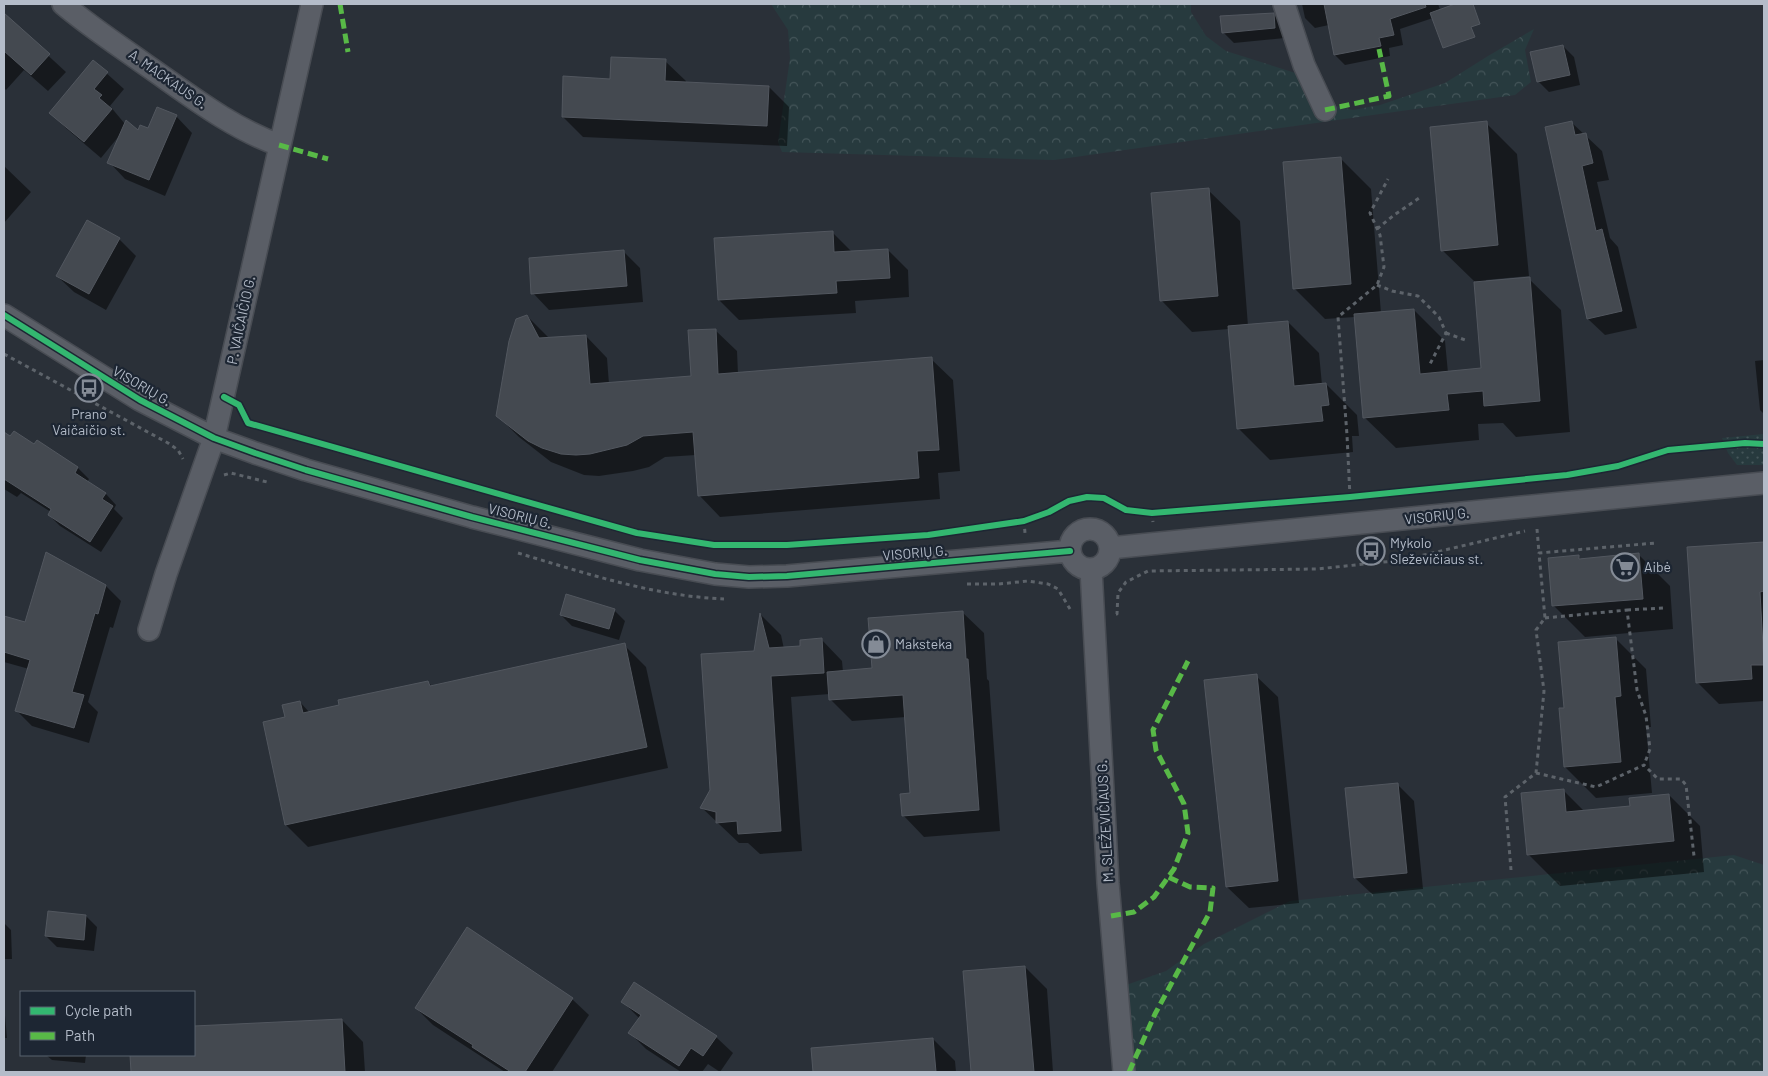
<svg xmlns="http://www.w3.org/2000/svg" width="1768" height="1076" viewBox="0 0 1768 1076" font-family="Barlow,sans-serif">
<defs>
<pattern id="grass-dots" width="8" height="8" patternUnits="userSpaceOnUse" patternTransform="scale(1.25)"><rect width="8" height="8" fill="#273a3e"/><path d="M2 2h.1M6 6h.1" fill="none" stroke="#445559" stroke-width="1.8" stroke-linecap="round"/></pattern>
<pattern id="forest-crowns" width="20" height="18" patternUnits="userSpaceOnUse" patternTransform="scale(1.25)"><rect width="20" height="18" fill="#273a3e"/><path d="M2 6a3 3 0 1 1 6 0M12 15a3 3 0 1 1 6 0" fill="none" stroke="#445559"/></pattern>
</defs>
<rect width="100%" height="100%" fill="#2a3038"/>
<path fill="url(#grass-dots)" d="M 1764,434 L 1764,465 L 1737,465 L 1728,453 L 1722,438 Z"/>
<path fill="url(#forest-crowns)" d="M 771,4 L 1191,4 L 1191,12 L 1206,36 L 1226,51 L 1305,76 L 1336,106 L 1353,110 L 1380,105 L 1445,83 L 1488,56 L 1534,29 L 1525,50 L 1531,82 L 1515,95 L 1054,160 L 782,152 L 778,142 L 790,58 L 788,30 Z
M 1734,855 L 1764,865 L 1764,1072 L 1132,1072 L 1126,985 L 1166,971 L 1204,944 L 1290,901 Z"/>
<path fill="#0007" d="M 1302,4 L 1438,4 L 1442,15 L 1400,29 L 1403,45 L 1389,48 L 1390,56 L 1345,65 L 1335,55 L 1329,25 L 1315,28 L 1305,18 Z
M 1273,14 L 1284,25 L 1285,38 L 1234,43 L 1223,32 Z
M 4,15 L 66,72 L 48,91 L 24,70 L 6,90 L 4,88 Z
M 1563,46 L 1574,57 L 1580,85 L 1549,92 L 1538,81 Z
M 665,61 L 686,81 L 685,83 L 769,87 L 789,107 L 787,146 L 583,137 L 563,117 L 611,80 Z
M 94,62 L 124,89 L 110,106 L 125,124 L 138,132 L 149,130 L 176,116 L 192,133 L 165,196 L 125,179 L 109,162 L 119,136 L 101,158 L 67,129 L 51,113 Z
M 1571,122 L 1602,151 L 1609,180 L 1597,182 L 1610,238 L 1618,247 L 1637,328 L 1605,335 L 1588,319 L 1546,128 Z
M 1486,123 L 1517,154 L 1529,276 L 1486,280 L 1486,282 L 1529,279 L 1561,310 L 1570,432 L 1516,437 L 1503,423 L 1478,424 L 1479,440 L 1396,448 L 1364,417 L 1355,317 L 1325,319 L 1294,288 L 1340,158 L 1371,189 L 1381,313 L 1414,310 L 1445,341 L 1448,373 L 1482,369 L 1475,281 L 1474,281 L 1442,250 Z
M 4,166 L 31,192 L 4,223 Z
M 1208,190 L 1240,221 L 1248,326 L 1288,322 L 1319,353 L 1322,385 L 1326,384 L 1357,415 L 1359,436 L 1352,436 L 1353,452 L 1270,460 L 1239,429 L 1229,329 L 1192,332 L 1161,300 Z
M 833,233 L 852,252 L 888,250 L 908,270 L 909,297 L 855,301 L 856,313 L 739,320 L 719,300 Z
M 119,239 L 136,256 L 106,310 L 74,292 L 57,276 Z
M 624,252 L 640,268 L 643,302 L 549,310 L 533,293 Z
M 527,316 L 549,338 L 586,336 L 607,358 L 609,384 L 692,377 L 715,330 L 737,351 L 738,374 L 931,359 L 953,380 L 960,471 L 938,473 L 940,499 L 720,517 L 699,495 L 696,455 L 665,457 L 649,467 L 633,471 L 599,476 L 584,475 L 551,462 L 519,437 L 497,415 Z
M 1764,360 L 1764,414 L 1760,410 L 1755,361 Z
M 4,434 L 10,438 L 34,446 L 37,442 L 78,468 L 89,479 L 87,482 L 106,494 L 116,505 L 114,509 L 123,518 L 101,552 L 60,526 L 49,515 L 51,512 L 21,493 L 17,497 L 4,489 Z
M 1764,543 L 1764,701 L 1719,704 L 1697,682 L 1688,548 Z
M 1639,555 L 1670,586 L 1673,629 L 1585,637 L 1554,606 L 1578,556 L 1582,560 Z
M 106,586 L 121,601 L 113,628 L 110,627 L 88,702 L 98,712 L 89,743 L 32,726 L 17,711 L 29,669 L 4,662 L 4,617 L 26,624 Z
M 614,610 L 625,621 L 619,640 L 572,626 L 561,615 Z
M 962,612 L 984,633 L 987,679 L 989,681 L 1000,831 L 924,837 L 903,815 L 911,794 L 906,717 L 852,721 L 831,700 L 830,694 L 791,697 L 802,851 L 760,854 L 748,843 L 739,843 L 701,807 L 712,791 L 755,652 L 761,615 L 781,635 L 784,649 L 802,647 L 821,639 L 842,661 L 843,672 L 873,669 Z
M 1615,638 L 1646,669 L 1651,727 L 1646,727 L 1652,793 L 1596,798 L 1565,767 L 1565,709 Z
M 624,645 L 646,667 L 668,768 L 308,847 L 286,825 L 264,723 L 287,718 L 300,702 L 310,713 L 428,682 L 432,686 Z
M 1256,676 L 1278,697 L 1299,903 L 1249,908 L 1227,887 Z
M 1397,784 L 1414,801 L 1423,889 L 1372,894 L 1355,878 Z
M 1563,790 L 1585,812 L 1632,807 L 1669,795 L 1700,826 L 1704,872 L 1560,886 L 1528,854 Z
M 86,916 L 97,927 L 94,951 L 57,947 L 46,936 Z
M 4,923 L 11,930 L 12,959 L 4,959 Z
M 1025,967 L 1047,989 L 1053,1072 L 972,1072 L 964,972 Z
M 572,999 L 589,1015 L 552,1072 L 505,1072 L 433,1025 L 416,1008 Z
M 623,1002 L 716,1037 L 733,1053 L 720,1072 L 708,1064 L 702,1072 L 681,1072 L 646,1049 L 630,1033 L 640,1019 Z
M 4,1004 L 7,1038 L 4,1038 Z
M 342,1020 L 363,1042 L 365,1072 L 132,1072 L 131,1055 L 194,1055 L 194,1027 Z
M 933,1039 L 955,1061 L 956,1072 L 814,1072 L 812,1049 Z
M 46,1055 L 86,1055 L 85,1063 L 52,1060 Z"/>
<path fill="#444950" stroke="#52575f" d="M 1324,4 L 1425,4 L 1426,7 L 1390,19 L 1394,35 L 1379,38 L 1381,46 L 1334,55 Z
M 1455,4 L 1473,4 L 1480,24 L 1471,27 L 1475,37 L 1443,48 L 1430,13 Z
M 4,13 L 50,54 L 31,75 L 4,51 Z
M 1274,13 L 1275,28 L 1222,33 L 1220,16 Z
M 1563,45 L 1570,75 L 1537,82 L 1530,52 Z
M 611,57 L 666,59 L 665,81 L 769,86 L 767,126 L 562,117 L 563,76 L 610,79 Z
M 93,60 L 108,72 L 94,89 L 102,95 L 99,98 L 112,109 L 84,142 L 49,113 Z
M 157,107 L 177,115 L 149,180 L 107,163 L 126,120 L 138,130 L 140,125 L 148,128 Z
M 1487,121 L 1498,245 L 1441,251 L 1430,127 Z
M 1572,121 L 1575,135 L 1586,133 L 1593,163 L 1582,166 L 1596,231 L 1602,229 L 1622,311 L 1587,319 L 1545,127 Z
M 1341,157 L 1351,284 L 1293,289 L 1283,162 Z
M 1209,188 L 1218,296 L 1160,301 L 1151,193 Z
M 87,220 L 120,238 L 89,294 L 56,276 Z
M 833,231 L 834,252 L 888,249 L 890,278 L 836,281 L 837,293 L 718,300 L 714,238 Z
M 624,250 L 627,286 L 531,294 L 529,258 Z
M 1530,277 L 1540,401 L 1484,406 L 1483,391 L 1447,394 L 1449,410 L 1363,418 L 1354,314 L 1414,309 L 1420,374 L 1481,368 L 1474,282 Z
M 527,315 L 539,338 L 586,335 L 590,384 L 691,376 L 688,330 L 716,329 L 718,374 L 932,357 L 939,450 L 917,451 L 919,478 L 698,496 L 693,432 L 643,436 L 627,445 L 590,454 L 576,455 L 561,454 L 542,448 L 528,441 L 496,416 L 509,341 L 516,319 Z
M 1288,321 L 1294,386 L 1326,383 L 1329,405 L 1321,406 L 1323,421 L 1237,429 L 1228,326 Z
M 14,431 L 34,444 L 37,440 L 78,467 L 75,473 L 106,493 L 102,499 L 113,506 L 90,542 L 48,515 L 51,509 L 4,479 L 4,432 L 10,436 Z
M 1764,542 L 1764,591 L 1760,592 L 1764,665 L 1751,665 L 1752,679 L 1696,683 L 1687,547 Z
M 46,552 L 106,585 L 98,614 L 95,613 L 72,692 L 84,695 L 74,728 L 15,711 L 30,660 L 4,652 L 4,616 L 25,622 Z
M 1639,553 L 1643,599 L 1552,606 L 1548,558 L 1579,555 L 1579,559 Z
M 566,594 L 615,609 L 609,629 L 560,615 Z
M 963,611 L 966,659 L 968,659 L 979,810 L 902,816 L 900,794 L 910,793 L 903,695 L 829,700 L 827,672 L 872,668 L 868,618 Z
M 760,613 L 769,648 L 800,646 L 800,640 L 822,638 L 824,673 L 771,676 L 781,831 L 738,834 L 737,821 L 716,823 L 716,812 L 700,808 L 710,790 L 701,654 L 754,651 Z
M 1616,637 L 1621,696 L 1615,697 L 1621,762 L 1564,767 L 1559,708 L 1564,708 L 1558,642 Z
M 625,643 L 647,747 L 285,825 L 263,722 L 285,717 L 282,705 L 300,701 L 303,713 L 339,705 L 338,700 L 428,681 L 430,686 Z
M 1257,674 L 1278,881 L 1226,887 L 1204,680 Z
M 1398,783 L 1407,873 L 1354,878 L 1345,788 Z
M 1564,789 L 1566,812 L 1630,806 L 1629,798 L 1669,794 L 1674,841 L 1527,855 L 1521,793 Z
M 48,911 L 86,915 L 84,940 L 45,936 Z
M 467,927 L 573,998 L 525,1072 L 511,1072 L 472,1047 L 473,1045 L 415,1008 Z
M 1025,966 L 1034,1072 L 971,1072 L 963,971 Z
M 634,982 L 717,1036 L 703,1056 L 691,1048 L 679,1066 L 628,1033 L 641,1015 L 621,1002 Z
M 342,1019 L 345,1072 L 131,1072 L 130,1055 L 194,1055 L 194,1026 Z
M 933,1038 L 936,1072 L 813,1072 L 811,1048 Z"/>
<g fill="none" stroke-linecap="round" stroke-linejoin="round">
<g stroke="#484c53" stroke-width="24">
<path id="minor" d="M 63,4 C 89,26 118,45 146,65 C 188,94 231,128 279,145
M 1284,4 L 1304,65 L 1325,110
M 4,315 L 140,400 L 214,438 L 255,453 L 306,470 L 472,517 L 640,560 L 715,574 L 749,577 L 787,576 L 1070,551
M1070 549a20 20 0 1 1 40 0a20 20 0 1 1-40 0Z
M 1110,548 L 1764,483
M 1091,569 L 1108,883 L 1124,1072
M 149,630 L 166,574 L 214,438 L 312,4"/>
</g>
<path stroke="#5d636a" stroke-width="3" stroke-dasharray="4 4" stroke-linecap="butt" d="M 1377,229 L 1394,215 L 1422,196
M 1377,285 L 1392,291 L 1418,296 L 1439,317 L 1446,333 L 1429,366
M 1446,333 L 1468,341
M 4,354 L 168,443 L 178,450 L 183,459
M 224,475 L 231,473 L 267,482
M 1350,497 L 1347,435 L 1338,317 L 1377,285 L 1384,267 L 1380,235 L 1370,213 L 1388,179
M 1152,513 L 1153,522
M 1024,521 L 1025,533
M 1537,529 L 1539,553
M 518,553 C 585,573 653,596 724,599
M 967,584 L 999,584 L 1028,581 L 1048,584 L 1058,589 L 1070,609
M 1627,610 L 1663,608
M 1116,614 L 1117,614 L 1118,593 L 1126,582 L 1148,571 L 1317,569 L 1403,560 L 1525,531
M 1545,618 L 1627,610 L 1637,690 L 1646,716 L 1650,749 L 1644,765
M 1536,773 L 1596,787 L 1644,765 L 1658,779 L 1681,779 L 1686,785 L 1694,856
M 1511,870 L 1505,797 L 1536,773 L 1544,691 L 1536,630 L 1545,618 L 1539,553 L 1656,543"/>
<use href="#minor" stroke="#5a5e66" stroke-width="21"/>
<path stroke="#58b947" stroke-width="5" stroke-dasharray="10 5" stroke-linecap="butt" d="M 340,4 L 348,52
M 1325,110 L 1389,96 L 1379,49
M 279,145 L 328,159
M 1111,916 L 1134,912 L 1154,897 L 1174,869 L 1188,833 L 1184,804 L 1156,750 L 1153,730 L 1188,661
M 1129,1072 L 1155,1014 L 1210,912 L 1213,888 L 1190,887 L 1168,877"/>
<g stroke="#1d2633" stroke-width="9">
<path id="cycleway" d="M 4,315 L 140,400 L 214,438 L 255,453 L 306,470 L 472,517 L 640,560 L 715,574 L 749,577 L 787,576 L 1070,551
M 224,397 L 239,405 L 248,423 L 637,533 L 714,545 L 787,545 L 928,535 L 1024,521 L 1049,512 L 1069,501 L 1087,497 L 1104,498 L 1126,510 L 1152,513 L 1350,497 L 1567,475 L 1618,466 L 1668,450 L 1745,443 L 1764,444"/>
</g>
<use href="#cycleway" stroke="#33b770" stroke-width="6"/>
</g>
<defs>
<g id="bus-ring" transform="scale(1.4375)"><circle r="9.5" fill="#1d2633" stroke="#848b96" stroke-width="1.5"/><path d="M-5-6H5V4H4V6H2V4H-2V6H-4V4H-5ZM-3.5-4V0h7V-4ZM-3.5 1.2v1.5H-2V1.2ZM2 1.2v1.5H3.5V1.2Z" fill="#848b96"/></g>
<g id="supermarket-ring" transform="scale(1.4375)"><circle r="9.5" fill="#1d2633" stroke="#848b96" stroke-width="1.5"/><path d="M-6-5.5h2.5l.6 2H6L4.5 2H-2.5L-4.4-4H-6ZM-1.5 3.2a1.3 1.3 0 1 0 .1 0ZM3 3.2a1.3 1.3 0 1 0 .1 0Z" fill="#848b96"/></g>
<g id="shop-ring" transform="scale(1.4375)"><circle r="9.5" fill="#1d2633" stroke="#848b96" stroke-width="1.5"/><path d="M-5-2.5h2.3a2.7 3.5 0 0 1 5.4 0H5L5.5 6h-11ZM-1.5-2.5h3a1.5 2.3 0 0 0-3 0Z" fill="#848b96"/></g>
</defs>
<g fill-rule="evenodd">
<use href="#bus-ring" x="89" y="388"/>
<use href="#bus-ring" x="1371" y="551"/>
<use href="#supermarket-ring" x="1625" y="567"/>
<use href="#shop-ring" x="876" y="644"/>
</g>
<g text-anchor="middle" stroke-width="4.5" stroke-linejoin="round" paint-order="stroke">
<g font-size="14" fill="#b4bcc9" stroke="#1d2633">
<text transform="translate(168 79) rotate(35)" y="5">A. MACKAUS G.</text>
<text transform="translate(241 320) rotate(-78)" y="5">P. VAIČAIČIO G.</text>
<text transform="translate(142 386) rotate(30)" y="5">VISORIŲ G.</text>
<text transform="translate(520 516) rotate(14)" y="5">VISORIŲ G.</text>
<text transform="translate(1437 516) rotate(-6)" y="5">VISORIŲ G.</text>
<text transform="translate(915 553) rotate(-5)" y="5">VISORIŲ G.</text>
<text transform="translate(1105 821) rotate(-93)" y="5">M. SLEŽEVIČIAUS G.</text>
</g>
<g font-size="14" fill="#b4bcc9" stroke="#1d2633" text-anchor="start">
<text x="89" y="419" text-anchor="middle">Prano<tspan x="89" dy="16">Vaičaičio st.</tspan></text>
<text x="1390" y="548">Mykolo<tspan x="1390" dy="16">Sleževičiaus st.</tspan></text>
<text x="1644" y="572">Aibė</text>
<text x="895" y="649">Maksteka</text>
</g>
</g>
<rect width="1768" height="1076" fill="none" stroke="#b4bcc9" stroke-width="10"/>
<rect x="20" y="991" width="175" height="65" fill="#1d2633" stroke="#59626f"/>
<rect x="30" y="1007" width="25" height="8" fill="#33b770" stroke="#59626f"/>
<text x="65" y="1016" font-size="15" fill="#b4bcc9">Cycle path</text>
<rect x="30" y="1032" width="25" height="8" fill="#58b947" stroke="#59626f"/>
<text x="65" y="1041" font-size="15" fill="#b4bcc9">Path</text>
</svg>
